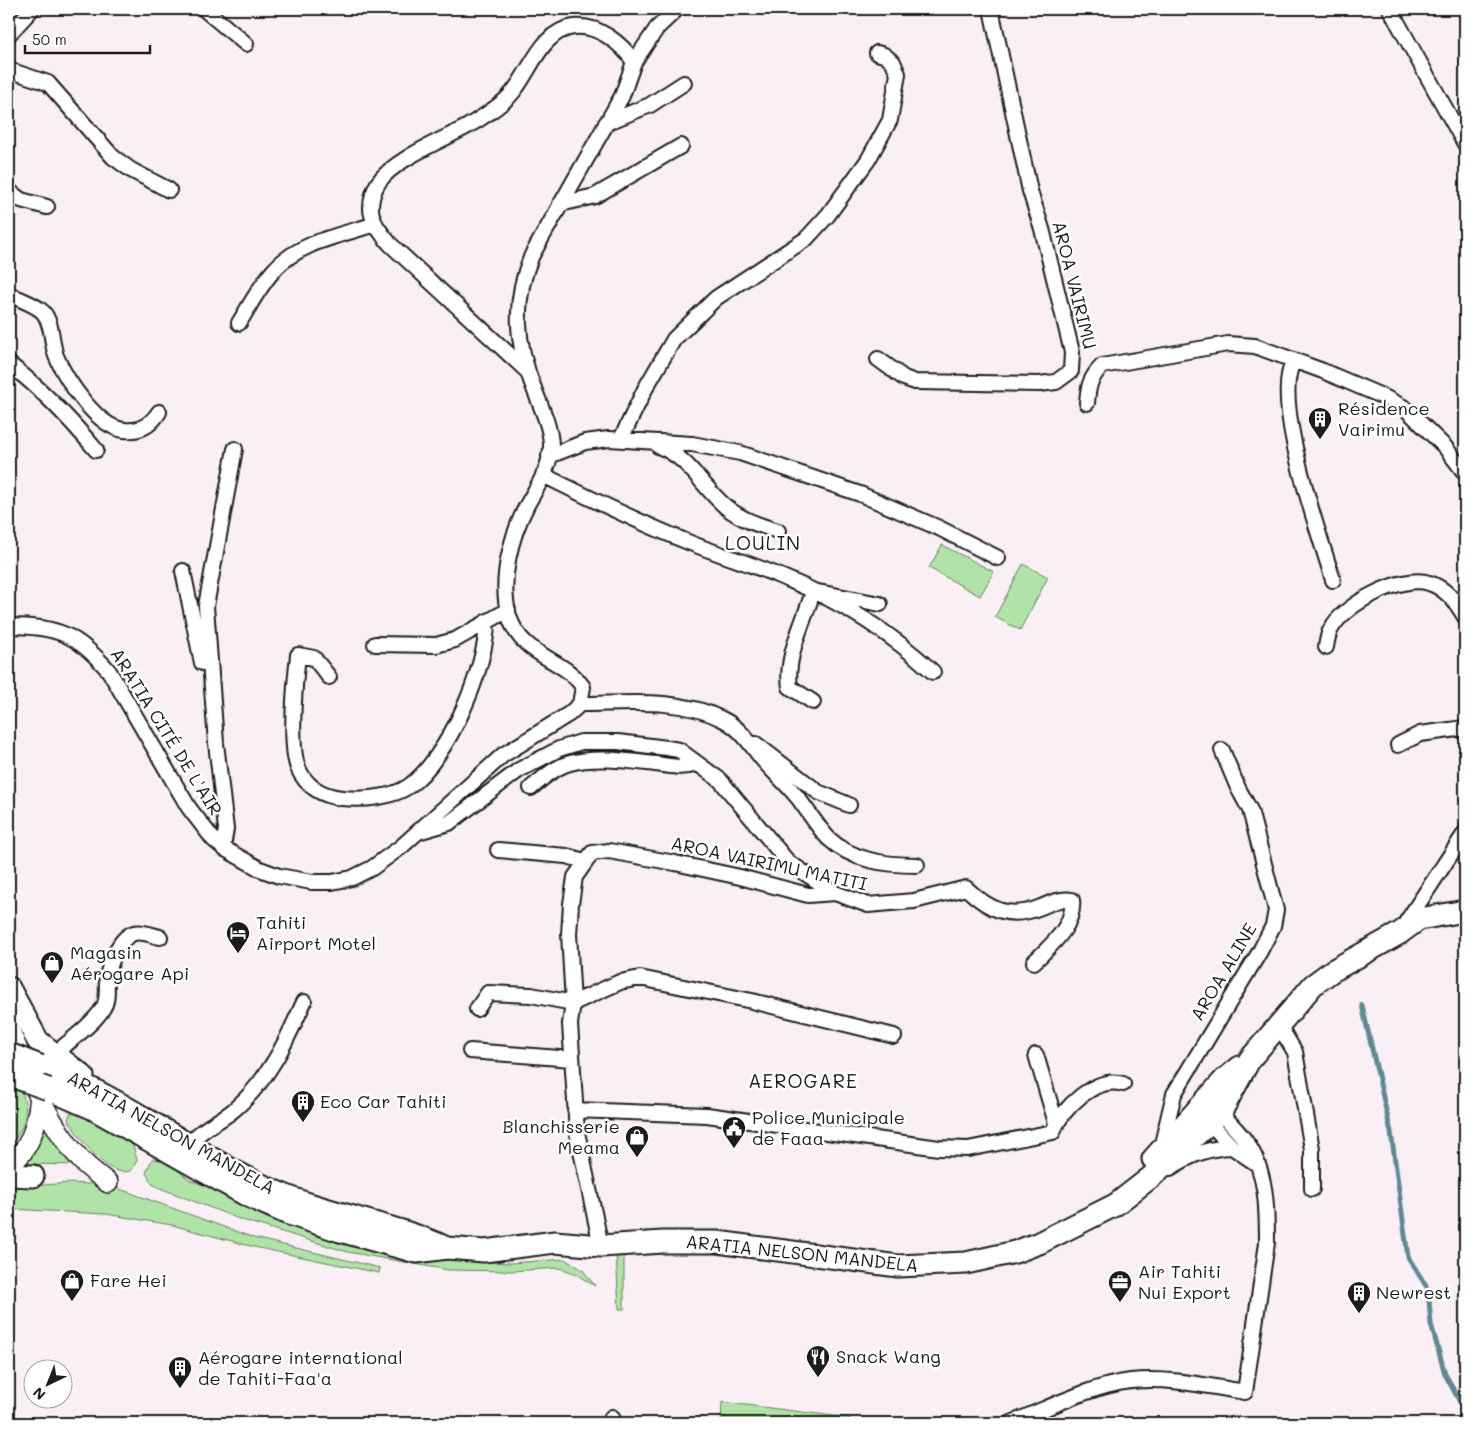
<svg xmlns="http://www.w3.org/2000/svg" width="1474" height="1432" viewBox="0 0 1474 1432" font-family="Mali,sans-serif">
<rect width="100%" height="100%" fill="#f9eff5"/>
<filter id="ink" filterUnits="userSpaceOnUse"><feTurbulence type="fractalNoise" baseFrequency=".02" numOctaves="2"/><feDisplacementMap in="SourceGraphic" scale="10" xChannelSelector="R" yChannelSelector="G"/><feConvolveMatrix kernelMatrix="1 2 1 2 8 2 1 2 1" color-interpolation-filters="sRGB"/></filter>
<g filter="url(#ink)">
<path fill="#afe4a6" stroke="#668061" d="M 942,545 L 994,572 L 980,596 L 929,568 Z
M 1023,564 L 1048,577 L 1020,630 L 995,617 Z
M 9,1087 L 22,1093 C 31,1114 22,1131 9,1147 Z
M 76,1112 L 131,1138 L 137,1160 L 132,1170 C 109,1182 77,1135 68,1119 L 70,1114 Z
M 46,1113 L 79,1165 L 24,1164 Z
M 152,1159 C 171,1159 177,1172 192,1181 L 353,1235 L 441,1260 L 511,1263 L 564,1259 L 583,1270 L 595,1286 L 572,1272 L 559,1268 L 511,1271 L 448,1270 L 348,1252 L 239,1219 L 160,1188 L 152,1184 L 146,1173 Z
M 68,1183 L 109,1185 L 254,1238 L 380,1268 L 379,1273 L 254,1247 L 172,1225 L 106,1214 L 9,1209 L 9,1188 Z
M 616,1253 L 624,1253 L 624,1309 L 619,1309 Z
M 722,1402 L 850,1418 L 849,1423 L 721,1423 Z"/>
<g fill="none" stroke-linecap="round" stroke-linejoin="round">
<path stroke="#5c8a94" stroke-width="5" d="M 1362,1005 L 1391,1132 L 1408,1257 L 1428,1289 L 1431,1324 L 1445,1374 L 1465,1411"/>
<g stroke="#1c1c1c" stroke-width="18">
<path id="minor" d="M 204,9 L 246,44
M 1390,9 L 1465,144
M 9,34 L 32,9
M 9,70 L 48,83 L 113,157 L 131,170 L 169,190
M 606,123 L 650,105 L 684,83
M 9,191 L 21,200 L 47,207
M 560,204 L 595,196 L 681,146
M 9,294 C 18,299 35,304 43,312 C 53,324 51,342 56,356 C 66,380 97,427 124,430 C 140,432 151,425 159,412
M 239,323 C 250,305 260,285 275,269 C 299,242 343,235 375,224
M 878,359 L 904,378 L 915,382 L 1039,384 L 1056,382 L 1071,371 L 1072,352 L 1042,229 L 1030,191 L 991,9
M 1294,361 C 1270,398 1320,535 1333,580
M 9,364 C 42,389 69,418 96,450
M 526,370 L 390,244 C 382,234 371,222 371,208 C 371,200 374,190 378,183 C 394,159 443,140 468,126 C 480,119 492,111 503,102 C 529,82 537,31 574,27 C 598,24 622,44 634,62
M 1087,403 C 1088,387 1090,378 1102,366 L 1228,344 L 1255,346 L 1323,371 L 1384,397 L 1405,408 L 1445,447 L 1465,473
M 621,439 L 645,389 L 674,339 L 716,298 L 806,239 L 828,215 L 868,160 L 890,120 L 898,74 L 893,62 L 884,55 L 877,53
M 658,446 C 689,457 702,487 726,507 C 742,520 759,525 778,531
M 549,456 L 585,442 L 609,439 L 692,444 L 740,453 L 860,494 L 939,528 L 998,558
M 543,475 C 591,499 638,522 688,542 C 720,555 755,565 787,579 C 842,602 890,632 933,672
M 183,571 L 202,663
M 9,626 C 57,626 77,634 109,671 L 189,808 L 213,839 L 225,849 L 260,869 L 279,876 L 312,882 L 332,882 L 352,878 L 372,868 L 401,847 L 503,755 L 569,714 L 580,704 L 583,687 C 562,656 522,658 509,616 C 499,580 511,536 527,505 C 537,487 551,467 551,446 C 551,428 541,407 535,391 C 516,345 512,301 532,255 L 622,96 L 634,62 L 657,28 L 677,9
M 375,644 L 436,645 L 455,640 L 508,610
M 1326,647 C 1327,641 1328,634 1331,629 C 1344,604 1402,574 1429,583 C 1446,588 1457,603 1465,617
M 329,677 L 314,658 L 298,655 C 295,681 289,745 298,768 C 306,787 323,796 342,798 C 363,800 392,798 409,786 C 448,758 487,668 487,621
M 813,702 L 790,687 C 785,655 805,621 813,591 L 880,604
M 580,704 C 626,704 679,697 722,719 C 741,728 750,744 762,759 C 774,773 787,784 798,798 C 808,811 817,826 828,838 C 852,861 886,865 917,865
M 756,744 L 818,792 L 849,805
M 1398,745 L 1420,734 L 1465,728
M 531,788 C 543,778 555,767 570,763 C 596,756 629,761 655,764 C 673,766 680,769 697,764
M 421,831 L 449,823 L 519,770 L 559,749 L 581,742 L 618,742 L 667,748 L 679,750 L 720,780 L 788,862 L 835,893
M 223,847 L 226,829 L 216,743 L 206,606 L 235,449
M 498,850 L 566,856 L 585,861
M 1405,924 L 1465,833
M 477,1009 L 488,993 L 531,995 L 573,1003 L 620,982 L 640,978 L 752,1001 L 894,1036
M 1278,1024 L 1295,1052 L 1312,1149 L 1312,1189
M 470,1051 L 572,1059
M 56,1053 C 69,1041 94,1024 103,1008 C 109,999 106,988 107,978 C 109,965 119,937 134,933 C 142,931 151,935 160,937
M 1036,1055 L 1056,1123
M 575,1110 L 707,1115 L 939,1148 L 968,1149 L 1053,1132 C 1061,1109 1096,1075 1123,1084
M 1210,1123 L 1232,1147 L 1257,1164
M 189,1146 C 199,1128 221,1122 236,1108 C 269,1079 286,1042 304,1002
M 1161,1148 L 1174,1094 L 1259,953 L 1273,926 L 1276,910 L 1250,810 L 1238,788 L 1222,750
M 1170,1168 C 1191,1155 1207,1148 1232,1147
M 601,1246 L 577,1132 L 570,1024 L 573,1003 L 569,934 L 571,904 L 575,877 L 592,853 L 609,851 L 675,863 L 740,877 L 808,895 L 835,893 L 868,905 L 914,901 L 966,888 C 989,910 1010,920 1041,907 C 1050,903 1061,898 1072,900 C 1075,926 1051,945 1034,962
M 612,1417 L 614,1423
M 1011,1423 C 1049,1408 1090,1386 1131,1381 C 1169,1377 1207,1386 1245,1392 L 1267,1243 C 1267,1210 1267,1170 1246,1142 C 1239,1131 1229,1123 1221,1112"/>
</g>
<g stroke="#1c1c1c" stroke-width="22">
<path id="secondary" d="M 9,1029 C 28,1074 48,1124 81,1160 C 89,1169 99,1175 108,1183
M 9,1166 C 31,1149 37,1124 40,1097"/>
</g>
<g stroke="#1c1c1c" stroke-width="25">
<path id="primary" d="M 9,988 L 38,1041 L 83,1076
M 40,1066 C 123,1096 191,1153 270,1189 C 327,1215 390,1222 447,1248
M 48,1089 L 92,1108 L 248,1196 L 286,1213 L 340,1231 L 416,1252 L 447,1248 L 484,1251 L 555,1242 L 601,1246 L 663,1242 L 717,1242 L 898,1266 L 966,1263 L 1015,1252 L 1039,1243 L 1115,1205 L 1151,1177 L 1221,1112 L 1250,1059 L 1313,985 L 1332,971 L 1400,933 L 1419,919 L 1465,911
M 1153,1159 L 1224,1080 L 1240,1067
M 9,1175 L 33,1176"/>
</g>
<use href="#minor" stroke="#fff" stroke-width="14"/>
<use href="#secondary" stroke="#fff" stroke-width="19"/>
<use href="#primary" stroke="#fff" stroke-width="21"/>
<g stroke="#1c1c1c" stroke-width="25" stroke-linecap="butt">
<path id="primary-bridge" d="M 9,1054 L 40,1066
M 9,1075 L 48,1089"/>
</g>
<use href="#primary-bridge" stroke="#fff" stroke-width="21"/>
</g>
</g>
<defs>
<g id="building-pin" transform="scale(1.25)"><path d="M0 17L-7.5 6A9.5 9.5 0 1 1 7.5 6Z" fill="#1c1c1c" stroke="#fff"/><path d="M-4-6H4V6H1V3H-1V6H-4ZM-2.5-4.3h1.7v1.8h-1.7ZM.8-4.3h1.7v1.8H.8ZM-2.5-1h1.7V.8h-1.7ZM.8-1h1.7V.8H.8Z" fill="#fff"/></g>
<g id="hotel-pin" transform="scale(1.25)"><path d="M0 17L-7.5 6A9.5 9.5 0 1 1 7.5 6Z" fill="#1c1c1c" stroke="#fff"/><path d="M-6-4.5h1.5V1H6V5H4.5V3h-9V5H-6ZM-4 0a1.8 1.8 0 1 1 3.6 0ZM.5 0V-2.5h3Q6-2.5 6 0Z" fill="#fff"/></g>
<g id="shop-pin" transform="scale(1.25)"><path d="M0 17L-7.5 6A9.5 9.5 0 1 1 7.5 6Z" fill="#1c1c1c" stroke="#fff"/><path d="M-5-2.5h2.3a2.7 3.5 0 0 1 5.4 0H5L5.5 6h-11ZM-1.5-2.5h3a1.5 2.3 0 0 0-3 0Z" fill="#fff"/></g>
<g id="civic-pin" transform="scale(1.25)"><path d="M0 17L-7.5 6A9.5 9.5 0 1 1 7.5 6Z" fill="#1c1c1c" stroke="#fff"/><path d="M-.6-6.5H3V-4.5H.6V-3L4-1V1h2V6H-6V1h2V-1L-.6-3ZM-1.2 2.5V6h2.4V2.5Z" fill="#fff"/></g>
<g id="office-pin" transform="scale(1.25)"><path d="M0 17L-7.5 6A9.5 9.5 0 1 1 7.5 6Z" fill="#1c1c1c" stroke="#fff"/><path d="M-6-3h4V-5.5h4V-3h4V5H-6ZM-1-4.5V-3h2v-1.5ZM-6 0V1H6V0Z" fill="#fff"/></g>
<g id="restaurant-pin" transform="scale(1.25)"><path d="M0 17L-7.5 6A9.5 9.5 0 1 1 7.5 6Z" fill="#1c1c1c" stroke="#fff"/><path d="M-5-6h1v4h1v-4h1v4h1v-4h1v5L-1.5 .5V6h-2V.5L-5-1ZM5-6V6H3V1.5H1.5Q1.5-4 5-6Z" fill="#fff"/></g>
</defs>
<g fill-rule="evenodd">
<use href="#building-pin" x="1320" y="419"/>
<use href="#hotel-pin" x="238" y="933"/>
<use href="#shop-pin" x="52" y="963"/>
<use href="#building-pin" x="303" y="1102"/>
<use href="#civic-pin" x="734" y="1128"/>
<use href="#shop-pin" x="637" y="1137"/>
<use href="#shop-pin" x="72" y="1281"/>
<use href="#office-pin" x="1120" y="1282"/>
<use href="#building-pin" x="1359" y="1293"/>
<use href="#restaurant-pin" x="818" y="1357"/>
<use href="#building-pin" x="180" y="1368"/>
</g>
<g text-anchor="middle" stroke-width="5" stroke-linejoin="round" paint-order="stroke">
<g font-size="18" fill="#1c1c1c" stroke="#fff">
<text transform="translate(1074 285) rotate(76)" y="6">AROA VAIRIMU</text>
<text transform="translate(166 732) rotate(58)" y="6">ARATIA CITÉ DE L'AIR</text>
<text transform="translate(769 864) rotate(12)" y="6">AROA VAIRIMU MATITI</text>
<text transform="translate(1224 972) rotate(-59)" y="6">AROA ALINE</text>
<text transform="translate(171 1133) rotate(29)" y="6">ARATIA NELSON MANDELA</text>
<text transform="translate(802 1254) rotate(6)" y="6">ARATIA NELSON MANDELA</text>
</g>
<g font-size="18" fill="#1c1c1c" stroke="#fff" text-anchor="start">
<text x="1338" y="415">Résidence<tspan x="1338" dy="21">Vairimu</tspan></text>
<text x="256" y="929">Tahiti<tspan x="256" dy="21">Airport Motel</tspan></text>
<text x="70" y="959">Magasin<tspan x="70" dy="21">Aérogare Api</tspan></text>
<text x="320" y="1108">Eco Car Tahiti</text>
<text x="752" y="1124">Police Municipale<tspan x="752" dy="21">de Faaa</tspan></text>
<text x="620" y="1133" text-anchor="end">Blanchisserie<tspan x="620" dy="21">Meama</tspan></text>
<text x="1138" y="1278">Air Tahiti<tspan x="1138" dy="21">Nui Export</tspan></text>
<text x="90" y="1287">Fare Hei</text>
<text x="1376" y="1299">Newrest</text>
<text x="836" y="1363">Snack Wang</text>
<text x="198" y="1364">Aérogare international<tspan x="198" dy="21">de Tahiti-Faa'a</tspan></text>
</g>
<g font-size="19" letter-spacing="1" fill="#1c1c1c" stroke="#fff">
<text x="763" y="550">LOULIN</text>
<text x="803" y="1088">AEROGARE</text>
</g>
</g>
<rect width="1474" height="1432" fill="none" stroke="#fff" stroke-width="30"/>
<rect x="15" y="15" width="1444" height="1402" fill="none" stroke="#1c1c1c" stroke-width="2" filter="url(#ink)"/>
<g transform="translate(48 1384) rotate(223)"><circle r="24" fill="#ffffff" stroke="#a4a4a4"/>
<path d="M0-4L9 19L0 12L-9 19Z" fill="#1c1c1c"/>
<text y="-8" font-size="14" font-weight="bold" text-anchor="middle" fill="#1c1c1c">N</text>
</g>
<path d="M25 45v8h125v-8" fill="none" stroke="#1c1c1c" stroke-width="2.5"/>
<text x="32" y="45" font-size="15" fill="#1c1c1c" stroke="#ffffff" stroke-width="4" paint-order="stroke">50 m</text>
</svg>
